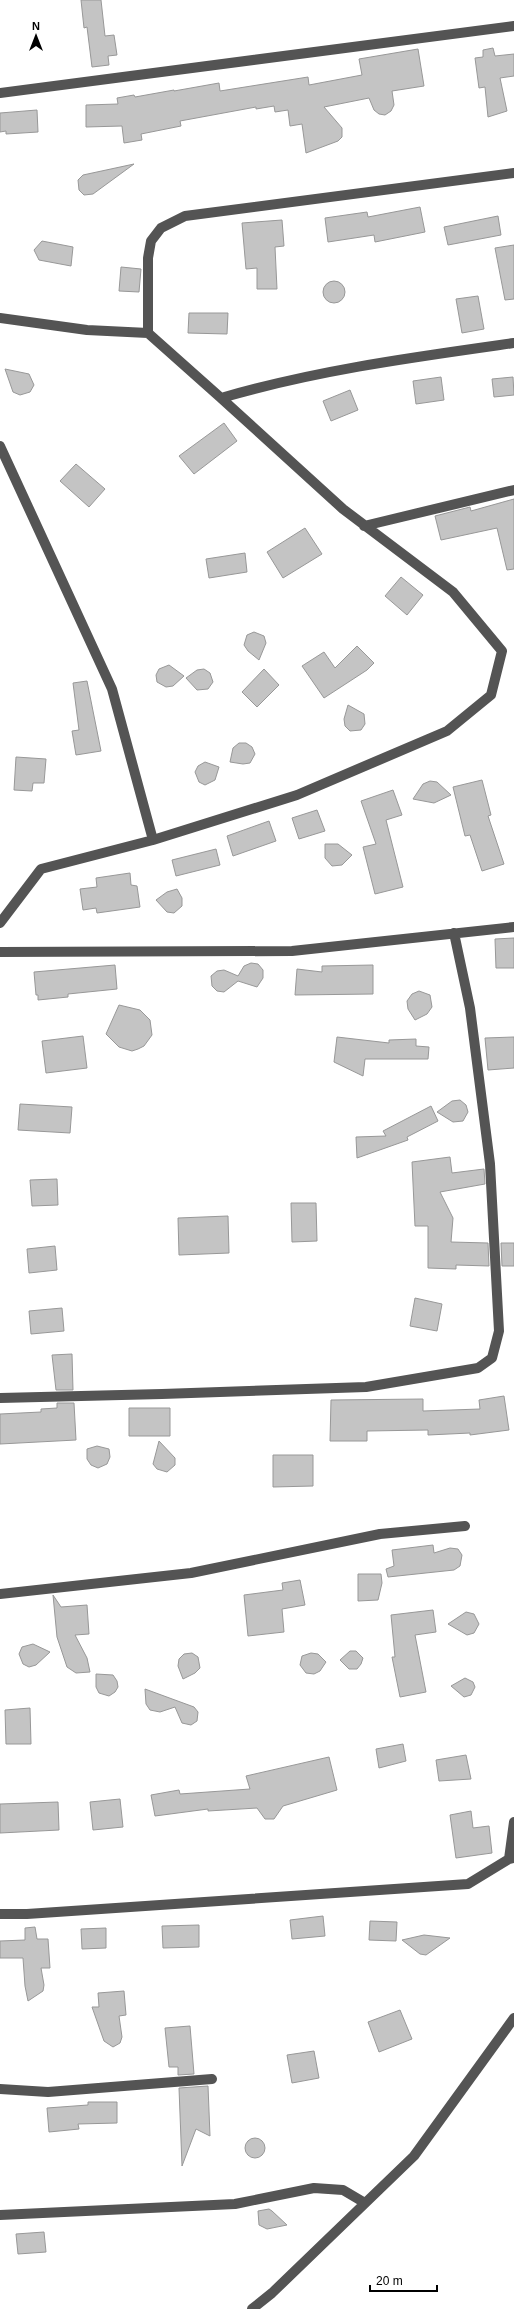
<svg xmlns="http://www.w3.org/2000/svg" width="514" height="2309" viewBox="0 0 514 2309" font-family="Arial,sans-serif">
<rect width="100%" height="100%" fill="#fff"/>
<path fill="#c4c4c4" stroke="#989898" d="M 81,0 L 101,0 L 105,36 L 114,35 L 117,55 L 108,56 L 109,65 L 92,67 L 87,27 L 84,28 Z
M 493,48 L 495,56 L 514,54 L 514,76 L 500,78 L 507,111 L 488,117 L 485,87 L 479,88 L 475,58 L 483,57 L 483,50 Z
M 418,49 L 424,86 L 392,91 L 394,105 L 391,111 L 385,115 L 379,114 L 374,110 L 369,98 L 324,107 L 342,128 L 342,137 L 338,141 L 306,153 L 302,124 L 290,126 L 288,110 L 275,112 L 274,106 L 256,109 L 256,107 L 180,121 L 181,126 L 141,134 L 142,140 L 124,143 L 122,126 L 86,127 L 86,105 L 118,104 L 117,98 L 134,95 L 135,97 L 174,90 L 174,91 L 219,83 L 220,91 L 308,77 L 309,85 L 362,75 L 359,59 Z
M 37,110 L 38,132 L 6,134 L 6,131 L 0,132 L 0,113 Z
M 134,164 L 93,194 L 84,195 L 79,190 L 78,180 L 83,175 Z
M 420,207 L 425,232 L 375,242 L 374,235 L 328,242 L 325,218 L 367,212 L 368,217 Z
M 498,216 L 501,235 L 448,245 L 444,227 Z
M 282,220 L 284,246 L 275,247 L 277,289 L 257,289 L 257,268 L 246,269 L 242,223 Z
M 42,241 L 73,247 L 71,266 L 39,260 L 34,250 Z
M 514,245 L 514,299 L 505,300 L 495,248 Z
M 121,267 L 141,269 L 139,292 L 119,291 Z
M323 292a11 11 0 1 1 22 0a11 11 0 1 1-22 0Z
M 478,296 L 484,329 L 462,333 L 456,299 Z
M 189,313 L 228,313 L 227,334 L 188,333 Z
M 5,369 L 29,374 L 34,385 L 30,392 L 20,395 L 13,392 Z
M 441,377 L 444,400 L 416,404 L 413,381 Z
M 513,377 L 514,395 L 494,397 L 492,379 Z
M 350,390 L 358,410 L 331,421 L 323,401 Z
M 224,423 L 237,441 L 194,474 L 179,456 Z
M 76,464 L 105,489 L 89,507 L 60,481 Z
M 514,499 L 514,569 L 507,570 L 497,528 L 441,540 L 435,516 L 470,507 L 471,511 Z
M 305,528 L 322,554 L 283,578 L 267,552 Z
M 245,553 L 247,572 L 209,578 L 206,559 Z
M 401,577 L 423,595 L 407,615 L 385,596 Z
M 254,632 L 264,636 L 266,643 L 259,660 L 248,651 L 244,645 L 247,635 Z
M 357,646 L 374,663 L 367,670 L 324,698 L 302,666 L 324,652 L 335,668 Z
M 169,665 L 184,676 L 173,686 L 166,687 L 157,682 L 156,675 L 159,669 Z
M 204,669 L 210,673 L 213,682 L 208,689 L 197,690 L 186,678 L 197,670 Z
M 264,669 L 279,685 L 257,707 L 242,692 Z
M 87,681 L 101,751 L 76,755 L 72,731 L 79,730 L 73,683 Z
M 348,705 L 364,714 L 365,724 L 361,730 L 350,731 L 345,726 L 344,719 Z
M 239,743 L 246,743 L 252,747 L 255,754 L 250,763 L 243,764 L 230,762 L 233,748 Z
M 16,757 L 46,759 L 44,783 L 33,783 L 32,791 L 14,790 Z
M 205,762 L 219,767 L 215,780 L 205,785 L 199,782 L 195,772 L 198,766 Z
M 482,780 L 491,815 L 488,816 L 504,864 L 482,871 L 470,835 L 465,836 L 453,787 Z
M 430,781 L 437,782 L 451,795 L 434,803 L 413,799 L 423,784 Z
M 393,790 L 402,815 L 386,820 L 403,887 L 375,894 L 363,847 L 376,844 L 361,801 Z
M 317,810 L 325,831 L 299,839 L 292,818 Z
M 269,821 L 276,841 L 233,856 L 227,836 Z
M 325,844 L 338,844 L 352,855 L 342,865 L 332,866 L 325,858 Z
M 216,849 L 220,865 L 176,876 L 172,860 Z
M 130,873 L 131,885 L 137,886 L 140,907 L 97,913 L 96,908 L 83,910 L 80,889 L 97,887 L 96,878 Z
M 177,889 L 182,898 L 182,906 L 174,913 L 167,912 L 156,900 L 167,892 Z
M 514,938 L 514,968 L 496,968 L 495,939 Z
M 251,963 L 258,964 L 263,970 L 263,978 L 257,987 L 238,981 L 224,992 L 217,991 L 212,986 L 211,976 L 217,971 L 224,970 L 238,976 L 244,966 Z
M 115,965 L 117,989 L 68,994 L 68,997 L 38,1000 L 38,995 L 36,995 L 34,972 Z
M 373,965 L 373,994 L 295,995 L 297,969 L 322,972 L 322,966 Z
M 419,991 L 430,995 L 432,1007 L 427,1014 L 415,1020 L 408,1009 L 407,1001 L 412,994 Z
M 119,1005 L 140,1010 L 150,1020 L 152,1035 L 144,1046 L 138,1049 L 132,1051 L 119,1047 L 106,1034 Z
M 83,1036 L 87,1068 L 46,1073 L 42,1041 Z
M 337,1037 L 389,1043 L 389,1040 L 416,1039 L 416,1046 L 429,1047 L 428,1059 L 365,1059 L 363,1076 L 334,1062 Z
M 514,1037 L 514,1068 L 488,1070 L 485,1038 Z
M 460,1100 L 466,1105 L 468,1112 L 463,1121 L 453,1122 L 437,1112 L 452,1101 Z
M 20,1104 L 72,1107 L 70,1133 L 18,1130 Z
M 431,1106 L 438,1121 L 407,1137 L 408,1140 L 357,1158 L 356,1137 L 386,1136 L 383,1131 Z
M 450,1157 L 452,1173 L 484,1169 L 485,1184 L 440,1192 L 453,1218 L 451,1242 L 488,1243 L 489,1266 L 456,1265 L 456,1269 L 428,1268 L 428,1226 L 415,1226 L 412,1162 Z
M 57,1179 L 58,1205 L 32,1206 L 30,1180 Z
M 291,1203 L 316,1203 L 317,1241 L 292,1242 Z
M 228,1216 L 229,1253 L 179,1255 L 178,1218 Z
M 501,1243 L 514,1243 L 514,1266 L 502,1266 Z
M 55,1246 L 57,1270 L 29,1273 L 27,1249 Z
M 415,1298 L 442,1304 L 437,1331 L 410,1326 Z
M 62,1308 L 64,1331 L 31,1334 L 29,1311 Z
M 72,1354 L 73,1390 L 56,1390 L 52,1355 Z
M 504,1396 L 509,1430 L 470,1435 L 470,1433 L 428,1435 L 428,1430 L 367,1431 L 367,1441 L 330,1441 L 331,1400 L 423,1399 L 423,1411 L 480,1409 L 479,1400 Z
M 57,1403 L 74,1403 L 76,1440 L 0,1444 L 0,1414 L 41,1412 L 41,1409 L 57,1408 Z
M 129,1408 L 170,1408 L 170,1436 L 129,1436 Z
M 159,1441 L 175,1458 L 175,1465 L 167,1472 L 157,1469 L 153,1464 Z
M 97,1446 L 109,1449 L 110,1457 L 107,1464 L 98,1468 L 91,1465 L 87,1459 L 87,1449 Z
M 273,1455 L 313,1455 L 313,1486 L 273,1487 Z
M 433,1545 L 434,1553 L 450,1548 L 458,1549 L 462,1555 L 460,1566 L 454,1570 L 388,1577 L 386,1569 L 394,1566 L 392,1550 Z
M 358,1574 L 381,1574 L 382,1583 L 378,1600 L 358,1601 Z
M 300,1580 L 305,1605 L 282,1609 L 284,1632 L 248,1636 L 244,1595 L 283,1590 L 282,1583 Z
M 53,1595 L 61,1607 L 87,1605 L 89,1634 L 75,1635 L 87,1658 L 90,1672 L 76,1673 L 67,1667 L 57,1637 Z
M 433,1610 L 436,1632 L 415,1635 L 426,1692 L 400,1697 L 392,1657 L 395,1657 L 391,1615 Z
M 466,1612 L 474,1614 L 479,1624 L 474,1633 L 467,1635 L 448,1624 Z
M 33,1644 L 50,1652 L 36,1665 L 29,1667 L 23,1664 L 19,1654 L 22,1647 Z
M 350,1651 L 356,1651 L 363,1658 L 361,1664 L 357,1669 L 349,1669 L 340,1660 Z
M 192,1653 L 198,1657 L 200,1668 L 195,1673 L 183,1679 L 178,1666 L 179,1659 L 184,1654 Z
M 311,1653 L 318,1654 L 326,1662 L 320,1671 L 314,1674 L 306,1673 L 300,1665 L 302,1656 Z
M 96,1674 L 113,1675 L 117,1681 L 118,1687 L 115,1692 L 109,1696 L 99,1693 L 96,1687 Z
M 465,1678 L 473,1682 L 475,1687 L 471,1695 L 464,1697 L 451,1686 Z
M 145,1689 L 194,1707 L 198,1712 L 197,1721 L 191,1725 L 182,1723 L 175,1707 L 160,1712 L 150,1710 L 146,1704 Z
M 30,1708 L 31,1744 L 6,1744 L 5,1710 Z
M 403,1744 L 406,1761 L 379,1768 L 376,1749 Z
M 466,1755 L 471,1779 L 439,1781 L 436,1760 Z
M 329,1757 L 337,1790 L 283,1806 L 274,1819 L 265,1819 L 257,1808 L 208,1811 L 208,1809 L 155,1816 L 151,1795 L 179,1790 L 180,1794 L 250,1789 L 246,1776 Z
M 120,1799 L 123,1827 L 93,1830 L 90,1802 Z
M 58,1802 L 59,1830 L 0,1833 L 0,1804 Z
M 471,1811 L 473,1828 L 489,1826 L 492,1853 L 456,1858 L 450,1815 Z
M 323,1916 L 325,1936 L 292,1939 L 290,1920 Z
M 370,1921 L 397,1922 L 396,1941 L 369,1940 Z
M 199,1925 L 199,1947 L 163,1948 L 162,1926 Z
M 35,1927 L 37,1939 L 48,1939 L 50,1968 L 41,1968 L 44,1985 L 43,1991 L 28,2001 L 25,1986 L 23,1958 L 0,1958 L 0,1941 L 25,1940 L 25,1928 Z
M 106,1928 L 106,1948 L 82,1949 L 81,1929 Z
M 424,1935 L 450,1938 L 426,1955 L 420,1954 L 402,1940 Z
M 124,1991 L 126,2015 L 119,2016 L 122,2037 L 120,2043 L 113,2047 L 104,2041 L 92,2007 L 99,2007 L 98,1993 Z
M 400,2010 L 412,2039 L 379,2052 L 368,2022 Z
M 190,2026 L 194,2074 L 178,2075 L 178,2067 L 169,2067 L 165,2028 Z
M 314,2051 L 319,2078 L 292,2083 L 287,2055 Z
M 208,2086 L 210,2136 L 196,2129 L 182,2166 L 179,2088 Z
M 88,2102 L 117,2102 L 117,2123 L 78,2124 L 79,2129 L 49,2132 L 47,2108 L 88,2105 Z
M245 2148a10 10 0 1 1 20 0a10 10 0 1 1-20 0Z
M 269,2209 L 272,2211 L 287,2225 L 267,2229 L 259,2225 L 258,2211 Z
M 44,2232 L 46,2252 L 18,2254 L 16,2234 Z"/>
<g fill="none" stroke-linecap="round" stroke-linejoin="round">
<path stroke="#545454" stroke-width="10" d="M 0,93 L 514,26
M 0,318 L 87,330 L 148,333 L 221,398 C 317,370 415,357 514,343
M 148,333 L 148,258 L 151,241 L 161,228 L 185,216 L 514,173
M 0,446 L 112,689 L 153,840
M 364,526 L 514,490
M 0,923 L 41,869 L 153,840 L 297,795 L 447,731 L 491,695 L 502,651 L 453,592 L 343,509 L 221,398
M 0,952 L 292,951 L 514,927
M 0,1398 L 162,1394 L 366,1387 L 478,1368 L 492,1358 L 499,1331 L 490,1164 L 470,1008 L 454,933
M 0,1594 L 191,1573 L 380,1534 L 465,1526
M 509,1859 L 514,1822
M 0,1914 L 27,1914 L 468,1884 L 509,1859 L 514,1858
M 0,2089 L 48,2092 L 212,2079
M 0,2215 L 235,2204 L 314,2188 L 343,2190 L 365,2203
M 252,2309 L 272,2293 L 414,2156 L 514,2018"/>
</g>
<g transform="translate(36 36)" stroke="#ffffff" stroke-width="3" paint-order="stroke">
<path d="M0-3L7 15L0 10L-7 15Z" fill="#000000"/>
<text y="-6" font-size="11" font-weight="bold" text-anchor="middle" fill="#000000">N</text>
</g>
<path d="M370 2285v6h67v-6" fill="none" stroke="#000000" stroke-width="2"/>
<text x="376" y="2285" font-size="12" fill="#000000" stroke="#ffffff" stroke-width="3" paint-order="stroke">20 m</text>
</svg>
